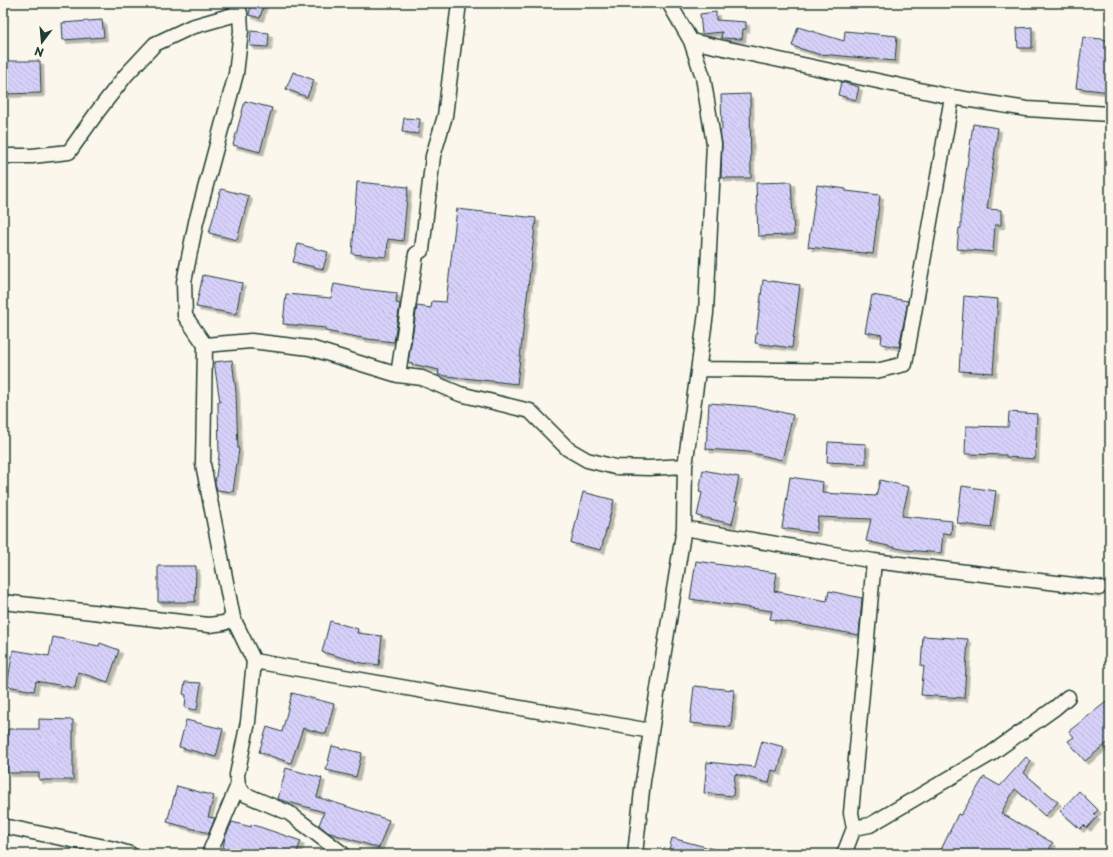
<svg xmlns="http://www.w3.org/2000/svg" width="1113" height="857" viewBox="0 0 1113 857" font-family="'Playpen Sans',sans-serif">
<defs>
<pattern id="building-back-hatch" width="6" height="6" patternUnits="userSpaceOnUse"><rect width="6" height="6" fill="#d7d1fa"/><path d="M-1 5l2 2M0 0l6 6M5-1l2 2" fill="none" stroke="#b8b4d7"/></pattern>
<filter id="shadow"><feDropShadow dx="3.5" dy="3.5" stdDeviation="0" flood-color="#0004"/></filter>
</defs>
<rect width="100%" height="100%" fill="#fbf7ec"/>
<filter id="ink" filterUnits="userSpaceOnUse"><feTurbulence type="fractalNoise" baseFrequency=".025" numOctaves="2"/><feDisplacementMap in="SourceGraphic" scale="8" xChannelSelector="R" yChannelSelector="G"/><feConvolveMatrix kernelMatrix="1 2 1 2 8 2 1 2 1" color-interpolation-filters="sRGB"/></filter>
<g filter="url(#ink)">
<path fill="url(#building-back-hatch)" stroke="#1f3d34" filter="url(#shadow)" d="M 251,3 L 264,3 L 260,18 L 249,15 Z
M 716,12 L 716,20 L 746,22 L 746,29 L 743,29 L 742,39 L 721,38 L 722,32 L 702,34 L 700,14 Z
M 102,20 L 104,37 L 63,40 L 62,23 Z
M 798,27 L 844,41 L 845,31 L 897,36 L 895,61 L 821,54 L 821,55 L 792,46 Z
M 1032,27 L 1032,48 L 1018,48 L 1017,28 Z
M 251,31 L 269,33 L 268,47 L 250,46 Z
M 1083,37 L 1110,40 L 1110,92 L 1076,88 Z
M 3,61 L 40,61 L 41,93 L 3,94 Z
M 293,72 L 314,80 L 307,97 L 286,89 Z
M 841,82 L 859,87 L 856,100 L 838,95 Z
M 750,94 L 751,178 L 721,178 L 722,144 L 720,130 L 722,130 L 721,95 Z
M 245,101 L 272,108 L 260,152 L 233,145 Z
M 404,118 L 420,119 L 418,134 L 402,132 Z
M 973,124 L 998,128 L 987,209 L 1001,210 L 1001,225 L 995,225 L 993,252 L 957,249 L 959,228 L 961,228 L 961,209 Z
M 357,182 L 408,187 L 403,241 L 388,239 L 387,257 L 352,254 Z
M 791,182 L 794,235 L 758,236 L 756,183 Z
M 817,185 L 846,189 L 846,191 L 880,195 L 873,254 L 808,247 Z
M 221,189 L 249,196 L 237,240 L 209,233 Z
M 457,209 L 536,218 L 517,384 L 438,375 L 439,370 L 408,363 L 417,306 L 431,308 L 432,301 L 446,302 Z
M 298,244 L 328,252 L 323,269 L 293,262 Z
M 203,275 L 242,283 L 236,314 L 196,307 Z
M 763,280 L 800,285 L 792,348 L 755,343 Z
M 334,284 L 362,289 L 397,293 L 396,303 L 400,304 L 394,342 L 368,339 L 325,331 L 326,328 L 283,324 L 286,294 L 331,298 Z
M 872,295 L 908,301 L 899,347 L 881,344 L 882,335 L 865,332 Z
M 964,296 L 998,299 L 993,373 L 959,371 Z
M 232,360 L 236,392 L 238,449 L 239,449 L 233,492 L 217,490 L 215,483 L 219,455 L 218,402 L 220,402 L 214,362 Z
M 709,403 L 760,407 L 793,415 L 782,460 L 748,452 L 706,449 Z
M 1009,412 L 1037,414 L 1035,459 L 1006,457 L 1006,455 L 965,454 L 966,426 L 1008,427 Z
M 828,442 L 866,444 L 866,464 L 827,462 Z
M 703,470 L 739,477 L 734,501 L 737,502 L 732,524 L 697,516 L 702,493 L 699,492 Z
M 790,477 L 823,482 L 822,493 L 876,496 L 880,480 L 909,487 L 902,516 L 952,521 L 951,534 L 943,533 L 941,553 L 906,550 L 866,541 L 871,519 L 818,517 L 816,533 L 782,528 Z
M 962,486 L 996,491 L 991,528 L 957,523 Z
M 583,492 L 614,500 L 601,550 L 571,543 Z
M 696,561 L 777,573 L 774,591 L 827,601 L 829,591 L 862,598 L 859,635 L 770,619 L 772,611 L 690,599 Z
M 158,566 L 196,566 L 195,602 L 158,602 Z
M 330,621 L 358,629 L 357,633 L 382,636 L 379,665 L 355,662 L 355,661 L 322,652 Z
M 923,636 L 968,639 L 964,698 L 921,695 L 924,666 L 921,666 Z
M 53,637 L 99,646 L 100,643 L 119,650 L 108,682 L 78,672 L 75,688 L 36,681 L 34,691 L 7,686 L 13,650 L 49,656 Z
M 185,682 L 201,683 L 197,710 L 185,708 L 186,695 L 183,694 Z
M 694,686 L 734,690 L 731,727 L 690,723 Z
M 292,693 L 334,704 L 326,734 L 303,728 L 291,763 L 259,752 L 267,727 L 282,732 Z
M 1110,699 L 1110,741 L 1085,761 L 1068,741 L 1074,737 L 1069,731 Z
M 39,719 L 73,720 L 73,780 L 39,780 L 39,773 L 7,773 L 8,729 L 39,729 Z
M 186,720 L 223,729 L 216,757 L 179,747 Z
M 762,741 L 784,747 L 778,772 L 772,770 L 769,783 L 735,774 L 733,796 L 704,793 L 707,762 L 755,767 Z
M 332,746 L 362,753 L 356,777 L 326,770 Z
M 1026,757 L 1031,761 L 1024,773 L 1058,802 L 1045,816 L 1015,789 L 1001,813 L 1053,843 L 1046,854 L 939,854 L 958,814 L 961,815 L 984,777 L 1000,786 Z
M 286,768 L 322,778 L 317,797 L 389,820 L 379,848 L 327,832 L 319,825 L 324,812 L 278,799 Z
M 177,786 L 214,796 L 208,817 L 215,818 L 209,833 L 167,822 Z
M 1079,791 L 1098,810 L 1094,814 L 1097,817 L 1087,828 L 1084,825 L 1080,829 L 1060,811 Z
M 232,822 L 251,827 L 251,824 L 301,841 L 296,854 L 222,854 L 225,837 Z
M 672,838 L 717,850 L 717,854 L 668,854 Z"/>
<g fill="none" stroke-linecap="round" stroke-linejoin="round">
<g stroke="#1f3d34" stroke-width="17">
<path id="street" d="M 669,3 L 691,41 L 952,97 L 1027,109 L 1110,114
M 3,156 L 32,156 L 69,152 L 98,111 L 126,75 L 155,44 L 191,27 L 240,13
M 205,345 L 251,341 L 310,348 L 398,375 L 422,378 L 460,394 L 530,411 L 568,449 L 587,460 L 615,467 L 649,468 L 685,466
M 699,369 L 876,371 L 905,364 L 952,97
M 398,375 L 416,254 L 422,250 L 433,156 L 445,116 L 459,3
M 684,528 L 874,561 L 1099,588
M 3,602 L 209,625 L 224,623 L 233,618
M 254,661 L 651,731
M 238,785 L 244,794 L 289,813 L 343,854
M 3,826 L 110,848 L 130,854
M 854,828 L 870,825 L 989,755 L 1055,708 L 1068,697
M 209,854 L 238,785 L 237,775 L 248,722 L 254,661 L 233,618 L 203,464 L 205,345 L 185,316 L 184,282 L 196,222 L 236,74 L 241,31 L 240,13 L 236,3
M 635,854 L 643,781 L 684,528 L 685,466 L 706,313 L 714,144 L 703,77 L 691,41
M 844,854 L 854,828 L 851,813 L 874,561"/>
</g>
<use href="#street" stroke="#fbf7ec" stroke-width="14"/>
</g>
</g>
<rect width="1113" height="857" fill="none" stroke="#fbf7ec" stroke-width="16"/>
<rect x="8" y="8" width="1097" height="841" fill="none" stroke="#1f3d34" stroke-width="1.5" filter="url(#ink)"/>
<g transform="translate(42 42) rotate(196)" stroke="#fbf7ec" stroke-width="3" paint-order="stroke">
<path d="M0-3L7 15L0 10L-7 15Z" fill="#1f3d34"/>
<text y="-6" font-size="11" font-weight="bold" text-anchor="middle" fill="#1f3d34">N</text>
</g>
</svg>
